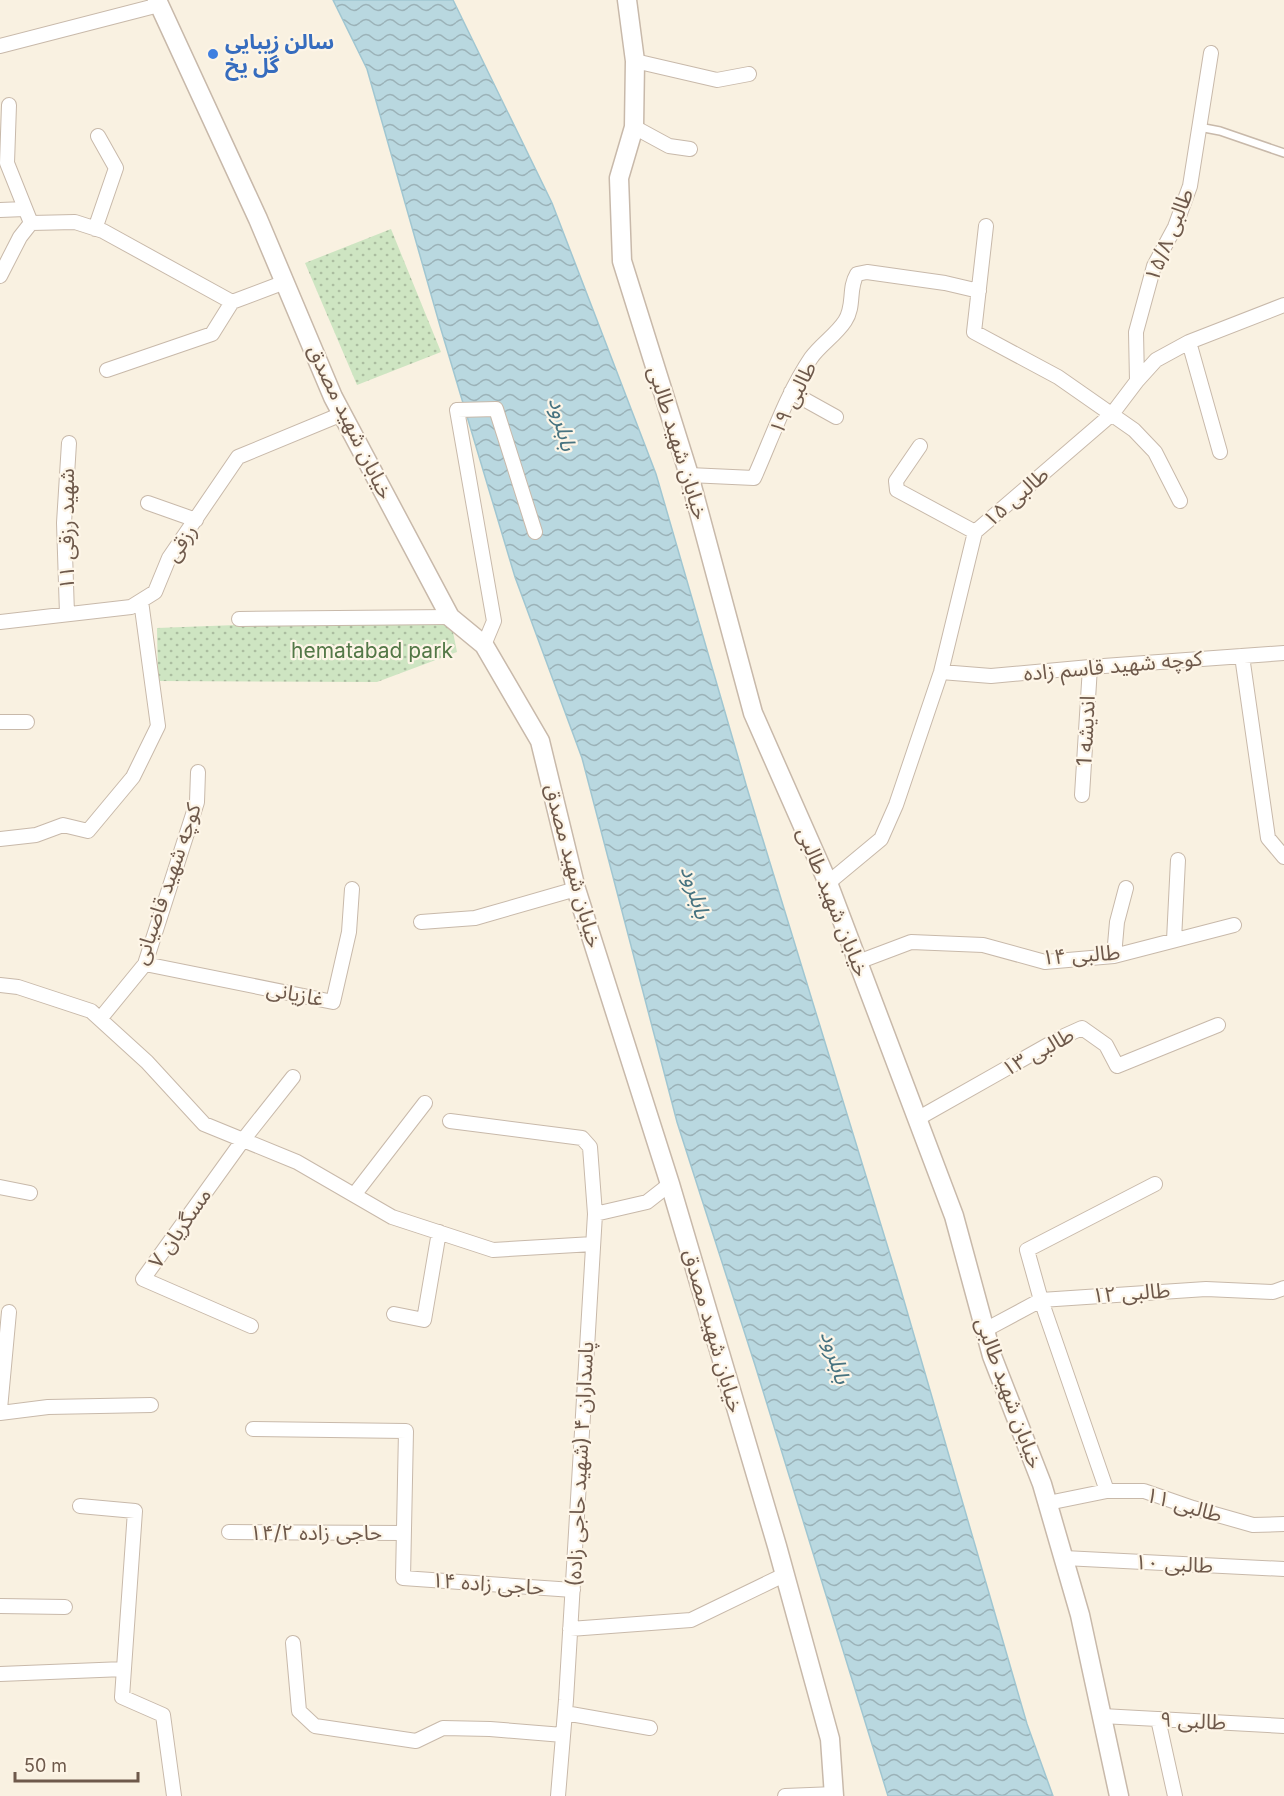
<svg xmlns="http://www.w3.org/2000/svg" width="1284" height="1796" viewBox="0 0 1284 1796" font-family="Inter,'Noto Sans Arabic',sans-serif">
<defs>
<pattern id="park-dots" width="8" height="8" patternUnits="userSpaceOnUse" patternTransform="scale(1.5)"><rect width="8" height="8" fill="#cee5c2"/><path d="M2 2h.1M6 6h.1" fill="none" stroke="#abbda0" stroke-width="1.8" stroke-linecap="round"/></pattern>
<pattern id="water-waves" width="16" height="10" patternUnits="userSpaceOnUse" patternTransform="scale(1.5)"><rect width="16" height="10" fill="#b9d8e0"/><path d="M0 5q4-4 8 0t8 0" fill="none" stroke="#9bb2b8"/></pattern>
</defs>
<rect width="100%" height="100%" fill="#f9f1e1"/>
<path fill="url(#park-dots)" d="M 391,229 L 441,352 L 357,385 L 305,263 Z
M 450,617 L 457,652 L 377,682 L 158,681 L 157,628 Z"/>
<path fill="url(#water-waves)" stroke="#a0c6d1" stroke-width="1.5" d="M 333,0 L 453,0 L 552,203 L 656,474 L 747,788 L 900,1287 L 1027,1724 L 1053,1796 L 888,1796 L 755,1365 L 677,1122 L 582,758 L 515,577 L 440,326 L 367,69 Z"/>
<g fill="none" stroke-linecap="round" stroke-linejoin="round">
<g stroke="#c8b9aa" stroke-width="10">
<path id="service" d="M 1199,127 L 1220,131 L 1284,153"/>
</g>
<g stroke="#c8b9aa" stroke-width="16">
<path id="minor" d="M 0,46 L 159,5
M 635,61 L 717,80 L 749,74
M 9,105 L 7,163 L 31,223
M 634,127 L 669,146 L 690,149
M 0,210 L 25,209
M 31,223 L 75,222 L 103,231 L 232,302 L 285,282
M 986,226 L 974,332 L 1058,377 L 1134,430 L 1155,452 L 1180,501
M 95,229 L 116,168 L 98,136
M 0,276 L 20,237 L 31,223
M 1189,342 L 1220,452
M 107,370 L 212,334 L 232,302
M 1137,381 L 1136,332 L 1154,266 L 1175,227 L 1190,186 L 1211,53
M 791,392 L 836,417
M 920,446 L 896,481 L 897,490 L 975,532
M 689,475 L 754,478 C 772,438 786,395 811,358 C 820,345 836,335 845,321 C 855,306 848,289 857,274 L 867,272 L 945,283 L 979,291
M 148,503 L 196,520
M 67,614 L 64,523 L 69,443
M 239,619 L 450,617
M 0,622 L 131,607 L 155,592 L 169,558 L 238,457 L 342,414
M 484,645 L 494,621 L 457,410 L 496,409 L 535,532
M 1242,656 L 1268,838 L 1284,857
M 941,672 L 991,676 L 1090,667 L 1284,653
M 0,722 L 27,722
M 1082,795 L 1090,667
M 0,839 L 36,835 L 63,825 L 88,831 L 133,777 L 158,726 L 141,601
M 828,883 L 881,839 L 896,805 L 941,672 L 975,532 L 1112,414 L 1137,381 L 1156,360 L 1189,342 L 1284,305
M 421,922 L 475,918 L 576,889
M 1174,940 L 1178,860
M 1114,956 L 1117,922 L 1126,888
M 858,962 L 911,942 L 983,945 L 1045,962 L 1114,956 L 1234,925
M 145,964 L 333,1002 L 349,932 L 352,889
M 0,985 L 18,987 L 91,1011 L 147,1062 L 204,1124 L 297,1162 L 392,1217 L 493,1250 L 593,1244
M 100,1019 L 145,964 L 197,802 L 198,772
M 917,1119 L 1062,1037 L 1082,1028 L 1106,1045 L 1117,1066 L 1218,1025
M 450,1121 L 582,1138 L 590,1147 L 595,1214
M 0,1187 L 30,1193
M 354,1195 L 425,1103
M 394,1314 L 424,1320 L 439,1232
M 251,1326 L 143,1279 L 243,1140 L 293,1077
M 985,1330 L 1041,1300 L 1206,1289 L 1273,1292 L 1284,1288
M 0,1409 L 9,1312
M 0,1413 L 48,1407 L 151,1405
M 253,1429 L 406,1431 L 403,1578 L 573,1590
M 1107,1491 L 1041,1300 L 1027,1250 L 1155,1184
M 1048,1503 L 1107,1491 L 1144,1491 L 1193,1508 L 1253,1525 L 1284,1524
M 80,1506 L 135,1511 L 122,1697 L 163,1715 L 174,1796
M 229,1532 L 403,1533
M 1064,1558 L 1284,1569
M 0,1606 L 65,1607
M 570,1629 L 691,1620 L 784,1575
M 293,1643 L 299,1711 L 315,1726 L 416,1741 L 443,1728 L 490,1729 L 563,1735
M 0,1674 L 124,1669
M 565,1713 L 650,1728
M 1102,1716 L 1284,1726
M 1158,1719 L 1175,1796
M 558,1796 L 566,1700 L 595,1214 L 647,1202 L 670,1184
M 785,1796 L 835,1794"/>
</g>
<g stroke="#c8b9aa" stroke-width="21">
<path id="tertiary" d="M 157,0 L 258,219 L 333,397 L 450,617 L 484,645 L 540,741 L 576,889 L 670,1184 L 777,1546 L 830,1739 L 834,1796
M 627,0 L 635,61 L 634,127 L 619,178 L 622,261 L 689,475 L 753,713 L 828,883 L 954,1216 L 992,1356 L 1042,1484 L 1080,1615 L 1119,1796"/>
</g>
<use href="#service" stroke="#fff" stroke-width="7"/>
<use href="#minor" stroke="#fff" stroke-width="14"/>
<use href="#tertiary" stroke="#fff" stroke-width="18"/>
</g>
<circle fill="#3f7fe0" stroke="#fdf5e7" stroke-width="2" cx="213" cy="54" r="6"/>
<g text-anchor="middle" stroke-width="4.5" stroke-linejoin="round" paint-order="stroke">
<g font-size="21" font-weight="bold" fill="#366cbe" stroke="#fdf5e7" text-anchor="start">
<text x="225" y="49">سالن زیبایی<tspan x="225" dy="24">گل یخ</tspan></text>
</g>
<g font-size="21" fill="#6e594b" stroke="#fdf5e7">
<text transform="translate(1169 235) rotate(-68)" y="7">طالبی ۱۵/۸</text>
<text transform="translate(793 398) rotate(-63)" y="7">طالبی ۱۹</text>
<text transform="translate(350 422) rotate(64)" y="7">خیابان شهید مصدق</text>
<text transform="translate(678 443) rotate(73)" y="7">خیابان شهید طالبی</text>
<text transform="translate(1016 497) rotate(-41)" y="7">طالبی ۱۵</text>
<text transform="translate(67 529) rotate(-90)" y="7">شهید رزقی ۱۱</text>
<text transform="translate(181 543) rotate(-57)" y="7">رزقی</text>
<text transform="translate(1113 666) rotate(-5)" y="7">کوچه شهید قاسم زاده</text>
<text transform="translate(1086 731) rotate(-87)" y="7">اندیشه 1</text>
<text transform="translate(573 866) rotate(75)" y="7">خیابان شهید مصدق</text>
<text transform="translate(167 884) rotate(-71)" y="7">کوچه شهید قاضیانی</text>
<text transform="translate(833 902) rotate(68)" y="7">خیابان شهید طالبی</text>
<text transform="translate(1081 955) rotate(-4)" y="7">طالبی ۱۴</text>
<text transform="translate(295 994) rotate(11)" y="7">غازیانی</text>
<text transform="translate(1038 1052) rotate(-29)" y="7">طالبی ۱۳</text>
<text transform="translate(180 1228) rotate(-55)" y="7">مسگریان ۷</text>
<text transform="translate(1131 1293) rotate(-4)" y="7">طالبی ۱۲</text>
<text transform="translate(713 1331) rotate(74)" y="7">خیابان شهید مصدق</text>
<text transform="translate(1009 1393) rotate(70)" y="7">خیابان شهید طالبی</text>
<text transform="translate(580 1464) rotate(-87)" y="7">پاسداران ۴ (شهید حاجی زاده)</text>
<text transform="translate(1184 1505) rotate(16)" y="7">طالبی ۱۱</text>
<text x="316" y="1540">حاجی زاده ۱۴/۲</text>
<text transform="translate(1174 1564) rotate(3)" y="7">طالبی ۱۰</text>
<text transform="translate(488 1584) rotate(4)" y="7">حاجی زاده ۱۴</text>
<text transform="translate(1193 1721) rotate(3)" y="7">طالبی ۹</text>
</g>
<g font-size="21" fill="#537847" stroke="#fdf5e7">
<text x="372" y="658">hematabad park</text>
</g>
<g font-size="22" font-style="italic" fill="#477380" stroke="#fdf5e7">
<text transform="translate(563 424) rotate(76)" y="8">بابلرود</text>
<text transform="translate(696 892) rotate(73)" y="8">بابلرود</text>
<text transform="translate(836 1357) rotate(73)" y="8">بابلرود</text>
</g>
</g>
<path d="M15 1772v9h123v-9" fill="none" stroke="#6e594b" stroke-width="3"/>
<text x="24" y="1772" font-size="18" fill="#6e594b" stroke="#fdf5e7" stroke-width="4.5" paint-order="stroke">50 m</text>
</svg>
